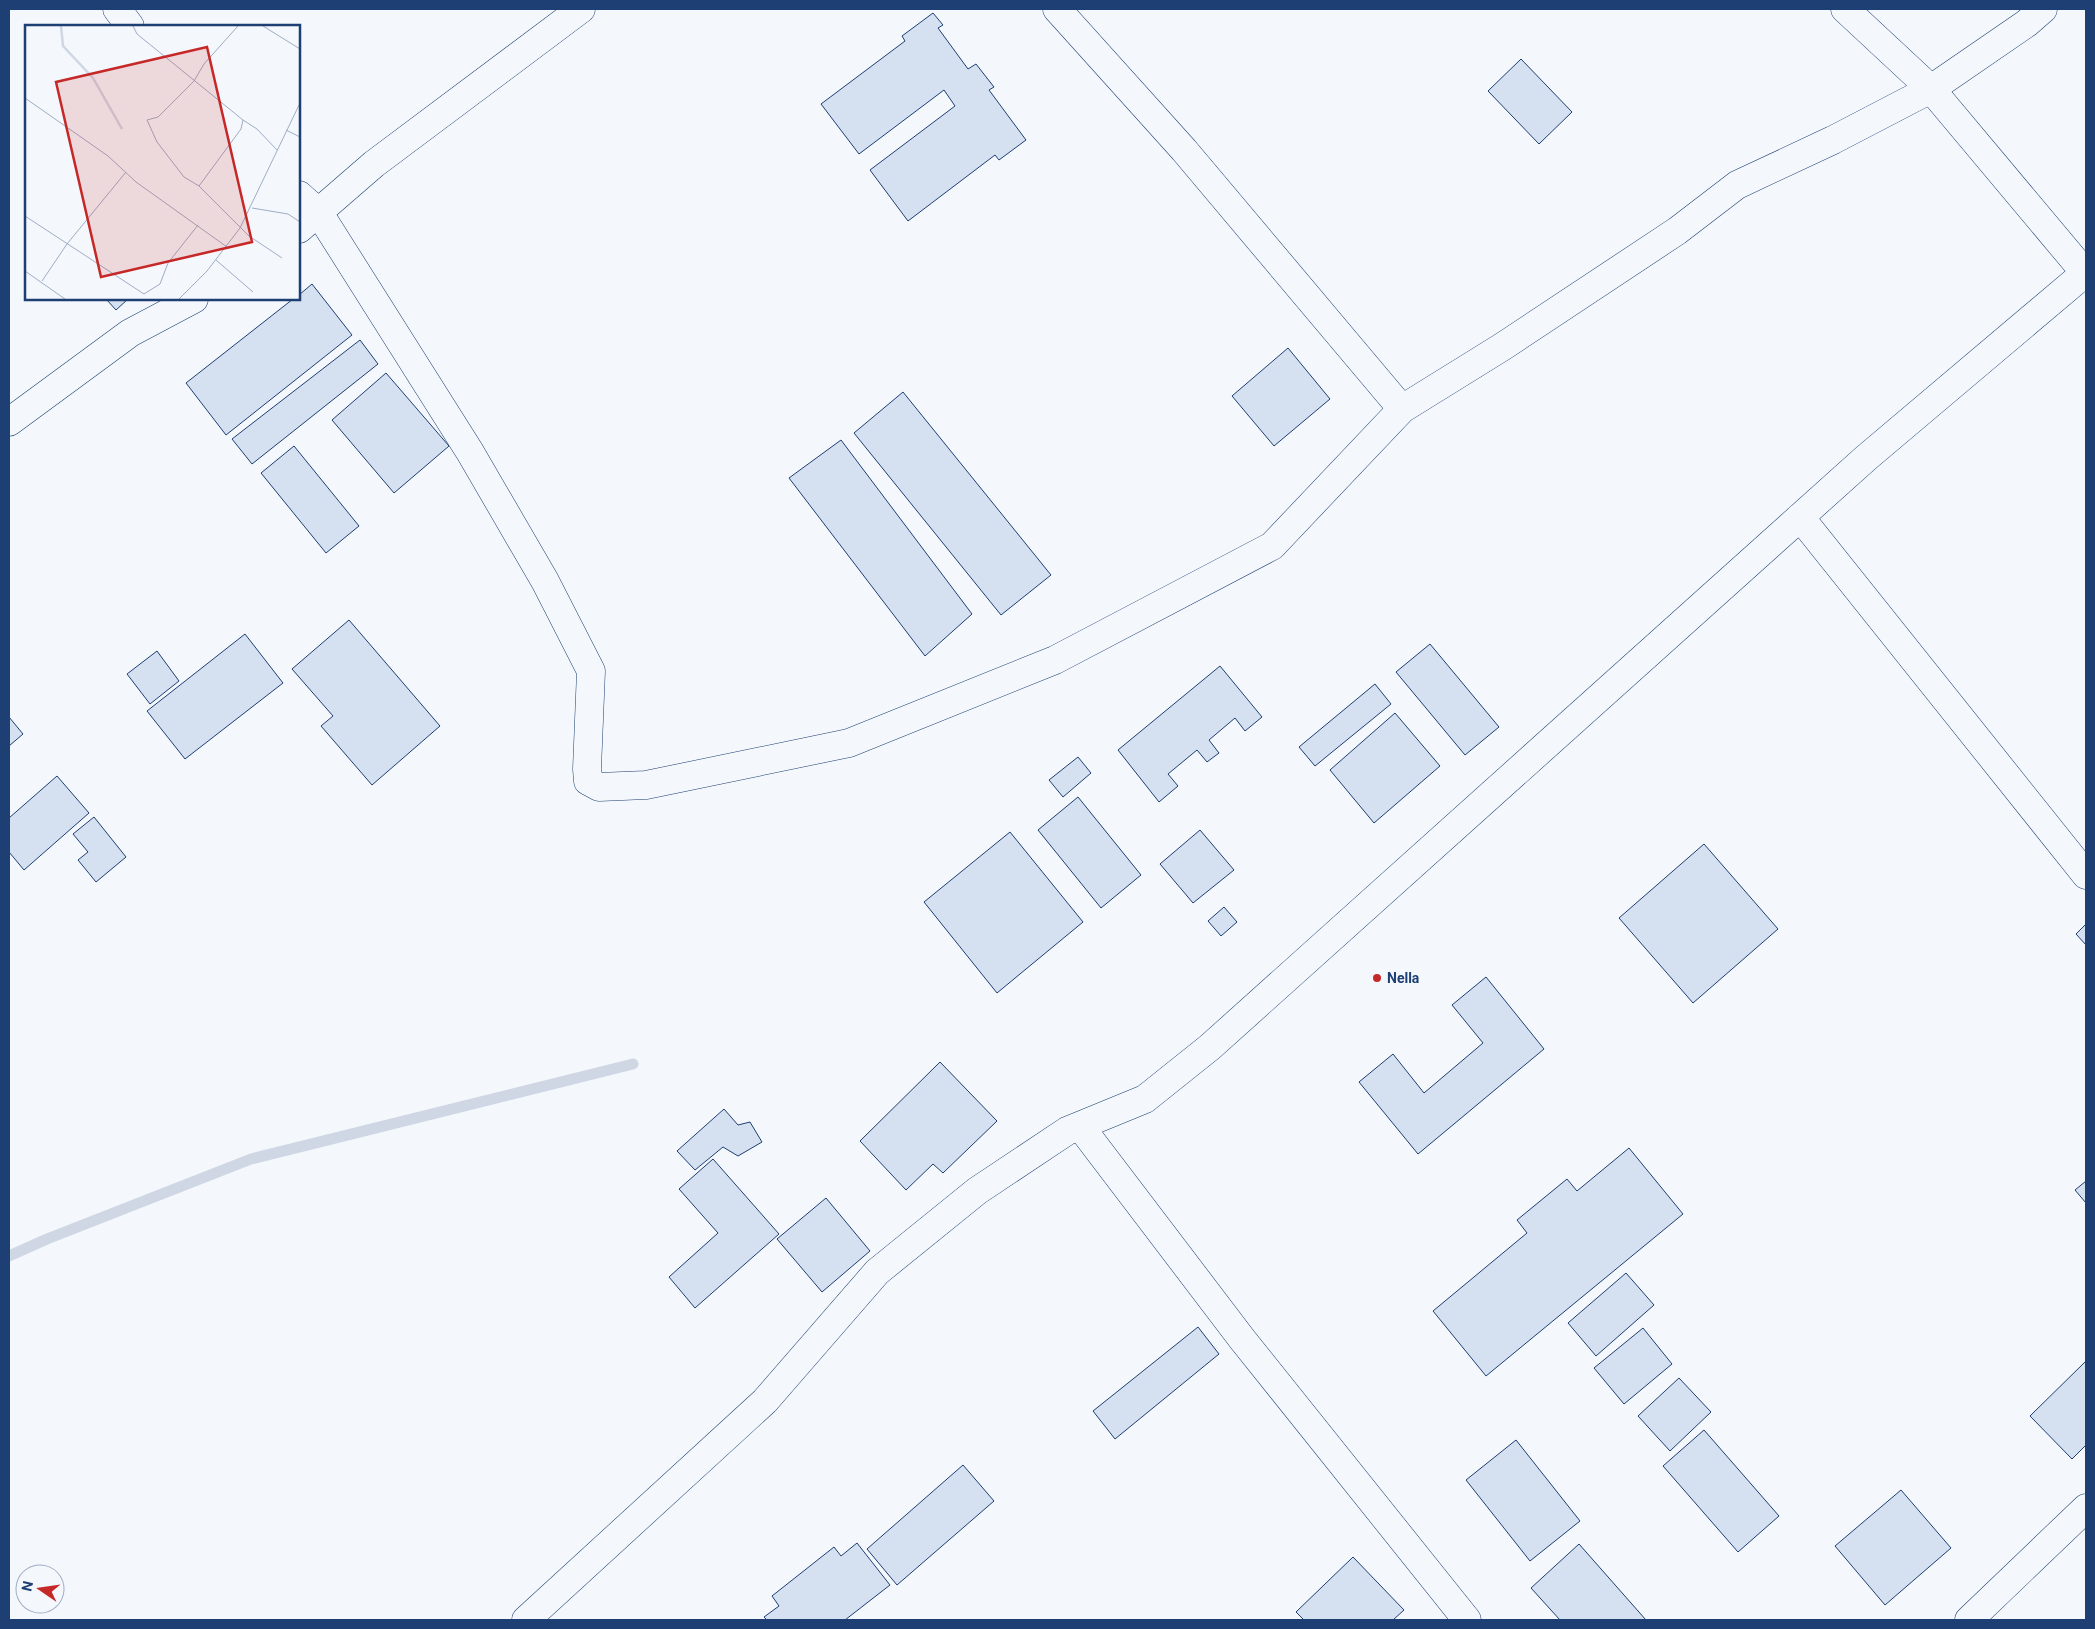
<svg xmlns="http://www.w3.org/2000/svg" width="2095" height="1629" viewBox="0 0 2095 1629" font-family="Roboto,sans-serif">
<rect width="100%" height="100%" fill="#f4f7fb"/>
<g fill="none" stroke-linecap="round" stroke-linejoin="round">
<path stroke="#cfd7e4" stroke-width="11" d="M 9,1256 L 47,1239 L 251,1159 L 633,1064"/>
</g>
<path fill="#d5e0f0" stroke="#1d3f73" d="M 933,13 L 943,25 L 938,28 L 968,69 L 976,64 L 994,87 L 989,90 L 1026,140 L 999,160 L 995,155 L 908,221 L 870,170 L 955,106 L 944,90 L 859,154 L 821,104 L 905,41 L 902,36 Z
M 1521,59 L 1572,112 L 1539,144 L 1488,91 Z
M 312,284 L 352,335 L 226,435 L 186,383 L 293,299 L 299,299 L 299,295 Z
M 106,299 L 128,299 L 116,310 Z
M 360,340 L 378,364 L 252,464 L 232,439 Z
M 1288,348 L 1330,399 L 1274,446 L 1232,396 Z
M 386,373 L 449,446 L 394,493 L 332,420 Z
M 903,392 L 1051,575 L 1001,615 L 854,433 Z
M 841,440 L 972,614 L 925,656 L 789,478 Z
M 294,446 L 359,526 L 326,553 L 261,473 Z
M 349,620 L 440,726 L 372,785 L 321,726 L 333,716 L 292,669 Z
M 245,634 L 283,683 L 185,759 L 147,711 Z
M 1430,644 L 1499,727 L 1465,755 L 1396,672 Z
M 157,651 L 179,681 L 150,704 L 127,674 Z
M 1220,666 L 1262,717 L 1245,731 L 1235,718 L 1209,740 L 1219,753 L 1207,762 L 1197,750 L 1168,774 L 1178,786 L 1159,802 L 1118,750 Z
M 1375,684 L 1391,704 L 1315,766 L 1299,747 Z
M 1395,713 L 1440,766 L 1374,823 L 1330,770 Z
M 9,717 L 23,734 L 9,746 Z
M 1078,757 L 1091,773 L 1063,797 L 1049,780 Z
M 57,776 L 89,813 L 24,870 L 9,852 L 9,818 Z
M 1078,797 L 1141,875 L 1101,908 L 1038,830 Z
M 94,817 L 126,857 L 96,882 L 78,860 L 88,852 L 73,834 Z
M 1200,830 L 1234,870 L 1193,903 L 1160,864 Z
M 1010,832 L 1083,922 L 997,993 L 924,902 Z
M 1704,844 L 1778,929 L 1693,1003 L 1619,918 Z
M 1224,907 L 1237,922 L 1221,936 L 1208,921 Z
M 2086,924 L 2086,945 L 2076,934 Z
M 1486,977 L 1544,1049 L 1418,1154 L 1359,1082 L 1393,1054 L 1424,1093 L 1483,1043 L 1452,1005 Z
M 940,1062 L 997,1121 L 943,1173 L 933,1164 L 906,1190 L 860,1141 Z
M 724,1109 L 738,1125 L 750,1122 L 762,1142 L 738,1156 L 723,1147 L 695,1170 L 677,1151 Z
M 1629,1148 L 1683,1214 L 1486,1376 L 1433,1311 L 1527,1233 L 1517,1220 L 1567,1179 L 1577,1191 Z
M 713,1159 L 779,1234 L 695,1308 L 669,1277 L 718,1233 L 679,1189 Z
M 2086,1181 L 2086,1203 L 2075,1190 Z
M 826,1198 L 870,1251 L 822,1292 L 777,1239 Z
M 1626,1273 L 1654,1305 L 1596,1356 L 1568,1323 Z
M 1198,1327 L 1219,1354 L 1115,1439 L 1093,1411 Z
M 1643,1328 L 1672,1364 L 1624,1404 L 1594,1368 Z
M 2086,1361 L 2086,1445 L 2072,1459 L 2030,1416 Z
M 1679,1378 L 1711,1412 L 1670,1451 L 1638,1416 Z
M 1704,1430 L 1779,1516 L 1738,1552 L 1663,1466 Z
M 1516,1440 L 1580,1521 L 1530,1561 L 1466,1480 Z
M 963,1465 L 994,1501 L 897,1585 L 867,1549 Z
M 1901,1490 L 1951,1548 L 1885,1605 L 1835,1546 Z
M 857,1543 L 890,1585 L 845,1620 L 767,1620 L 764,1617 L 779,1606 L 772,1596 L 834,1547 L 841,1556 Z
M 1579,1544 L 1646,1620 L 1560,1620 L 1531,1588 Z
M 1353,1557 L 1404,1610 L 1393,1620 L 1304,1620 L 1296,1612 Z"/>
<g fill="none" stroke-linecap="round" stroke-linejoin="round">
<g stroke="#1d3f73" stroke-width="29">
<path id="minor" d="M 117,9 L 130,26
M 1057,9 L 1184,150 L 1402,409
M 299,195 L 319,213 L 470,452 L 545,581 L 591,671 L 587,769 L 588,781 L 599,787 L 646,785 L 849,743 L 1055,660 L 1272,546 L 1402,409 L 1502,347 L 1677,231 L 1737,185 L 1833,140 L 1931,89 L 2027,23 L 2043,9
M 299,229 L 374,164 L 581,9
M 9,422 L 130,333 L 194,299
M 1800,517 L 2086,875
M 1080,1126 L 1242,1339 L 1467,1620
M 526,1620 L 765,1401 L 877,1272 L 977,1191 L 1067,1131 L 1145,1099 L 1210,1047 L 1866,458 L 2085,273
M 1969,1620 L 2086,1508"/>
</g>
<g stroke="#1d3f73" stroke-width="29">
<path id="major" d="M 1845,9 L 1931,89 L 2086,274"/>
</g>
<use href="#minor" stroke="#f4f7fb" stroke-width="28"/>
<use href="#major" stroke="#f4f7fb" stroke-width="28"/>
</g>
<circle fill="#c62828" stroke="#f4f7fb" stroke-width="2" cx="1377" cy="978" r="5"/>
<g text-anchor="middle" stroke-width="4" stroke-linejoin="round" paint-order="stroke">
<g font-size="14" font-weight="bold" fill="#1d3f73" stroke="#f4f7fb" text-anchor="start">
<text x="1387" y="983">Nella</text>
</g>
</g>
<g transform="translate(25 25)">
<rect width="275" height="275" fill="#f4f7fb"/>
<path fill="none" stroke="#cfd7e4" stroke-width="2.5" d="M 36,1 L 38,21 L 68,53 L 97,104"/>
<path fill="none" stroke="#9eadc5" stroke-width="1" d="M 108,1 L 112,9 L 218,95 L 216,104 L 174,161M 213,1 L 179,39 L 169,56 L 133,92 L 122,95 L 132,117 L 159,152 L 174,161 L 224,211 L 257,233M 238,1 L 275,24M 0,73 L 83,131 L 111,157 L 202,222M 218,95 L 232,104 L 252,125M 261,105 L 275,112M 227,183 L 263,189 L 275,197M 0,191 L 119,269 L 135,259 L 143,238 L 173,200M 191,235 L 228,267M 0,246 L 40,274M 17,256 L 42,219 L 101,147M 154,274 L 182,246 L 215,203 L 275,78"/>
<path fill="#c62828" fill-opacity="0.15" stroke="#c62828" stroke-width="2.5" d="M 182,22 L 227,217 L 76,252 L 31,57 Z"/>
<rect width="275" height="275" fill="none" stroke="#1d3f73" stroke-width="2.5"/>
</g>
<rect width="2095" height="1629" fill="none" stroke="#1d3f73" stroke-width="20"/>
<g transform="translate(40 1589) rotate(283)"><circle r="24" fill="#f4f7fb" stroke="#9eadc5"/>
<path d="M0-4L9 19L0 12L-9 19Z" fill="#c62828"/>
<text y="-8" font-size="14" font-weight="bold" text-anchor="middle" fill="#1d3f73">N</text>
</g>
</svg>
